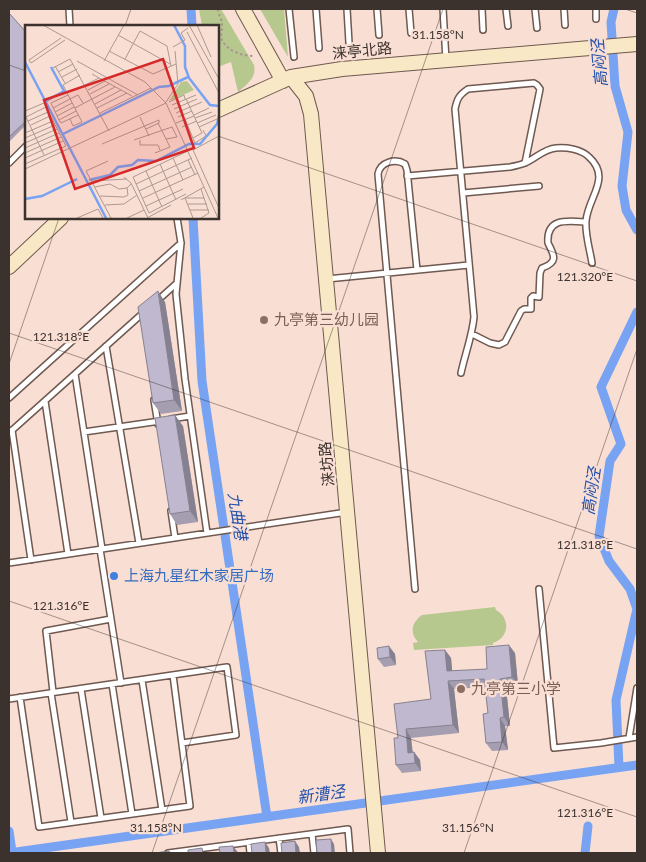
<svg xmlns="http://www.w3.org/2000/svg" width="646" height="862" viewBox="0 0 646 862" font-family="Lato,'Noto Sans SC',sans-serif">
<rect width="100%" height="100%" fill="#f9ded4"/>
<path fill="#b7c88f" d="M 199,9 L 221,9 L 254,65 C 257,78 247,84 238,92 L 231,62 L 218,67 L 218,26 L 202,26 Z
M 260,9 L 284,9 L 288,57 Z
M 495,607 L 496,610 C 511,618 509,638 493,643 L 493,645 L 414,650 L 413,643 L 418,642 C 409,633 412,622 422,615 Z"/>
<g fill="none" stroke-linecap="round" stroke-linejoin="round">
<path stroke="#78a3f3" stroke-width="9" d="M 191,9 L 192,26
M 614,9 L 611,22 L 615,86 L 628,132 L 622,186 L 626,210 L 637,230
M 193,218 L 202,381 L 267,817
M 619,767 L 616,700 L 637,609 L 630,589 L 609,561 L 599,536 L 610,461 L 621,444 L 601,387 L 637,312
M 9,831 L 12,852
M 9,853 L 637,765
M 585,853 L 588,826"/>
<g stroke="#6f5950" stroke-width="8">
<path id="lane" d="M 69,9 L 70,26
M 289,9 L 294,57
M 316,9 L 319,48
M 347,9 L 349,43
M 377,9 L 379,35
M 409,9 L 411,33
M 443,9 L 446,60
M 482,9 L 483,30
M 506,9 L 508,26
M 535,9 L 537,28
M 564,9 L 565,25
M 596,9 L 596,19
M 9,163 L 26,146
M 407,176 L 510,167 C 515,166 520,165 525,163 C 536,158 544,149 556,148 C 566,147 581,149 589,157 C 612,178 588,197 586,221 C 585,235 590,250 592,263
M 463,193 L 539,186
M 177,218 L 181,243 L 176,294 L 185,379 L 207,533
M 327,279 L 469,265
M 157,301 L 177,283
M 472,334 L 490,343 L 499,345 L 505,342 L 521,311 L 524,309 L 531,309 L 531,298 L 533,296 L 539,297 L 540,273 L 542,268 C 559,262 554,255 548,243 C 546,217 568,221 586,222
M 106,346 L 139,543
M 461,373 C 465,354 472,337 474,317 L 455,109 C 457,99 459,95 468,89 L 534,83 L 537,85 L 540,89 L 525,163
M 75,374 L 102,549
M 9,398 L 181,243
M 154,400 L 158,424
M 45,401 L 68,554
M 171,419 L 190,416
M 12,430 L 31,560
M 84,432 L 160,421
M 9,433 L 143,313
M 171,511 L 175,538
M 100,549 L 121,683
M 9,563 L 347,512
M 415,589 L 378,174 C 380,162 395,158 405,164 L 407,170 L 417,270
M 539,589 L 554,748 L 601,743 L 637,737
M 142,680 L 162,810
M 112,684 L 132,814
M 81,689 L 101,818
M 53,692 L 46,631 L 111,619
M 51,693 L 71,822
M 20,697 L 39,827 L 190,806 L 173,675
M 9,699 L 227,667 L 236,735 L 182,743
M 629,738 L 637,688
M 312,834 L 314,853
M 279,838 L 281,853
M 249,842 L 250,853
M 168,853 L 348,829 L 350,853"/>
</g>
<g stroke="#6f5950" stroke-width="16">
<path id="secondary" d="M 243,9 L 283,81
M 291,77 L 306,96 L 311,114 L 378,853
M 218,110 L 291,77 L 342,69 L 637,44
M 9,267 L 61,218"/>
</g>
<path stroke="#aa968f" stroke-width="2" stroke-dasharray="2.5 2.5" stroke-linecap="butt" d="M 218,9 C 218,14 222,19 222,24 C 223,29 220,35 222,40 C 227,51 243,56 253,56
M 218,43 L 223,42"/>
<use href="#lane" stroke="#fff" stroke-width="5"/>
<use href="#secondary" stroke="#f8e8c5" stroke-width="14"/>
</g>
<path fill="#a59eb1" d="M 9,13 L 26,32 L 26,125 L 9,142 Z
M 165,302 L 182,411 L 161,414 L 153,403 Z
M 183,426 L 198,522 L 177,525 L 170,514 Z
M 445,650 L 451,658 L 452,671 L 487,669 L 515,653 L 518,685 L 506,687 L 510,726 L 505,726 L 508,750 L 492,751 L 486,743 L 488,713 L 485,687 L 454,689 L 459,733 L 411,738 L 413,752 L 414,752 L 420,760 L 421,771 L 402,773 L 396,765 L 398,738 L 431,699 Z
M 395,654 L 396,665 L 384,667 L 378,659 Z"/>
<path fill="#868190" d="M 158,291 L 165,302 L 182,411 L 174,400 Z
M 175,415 L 183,426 L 198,522 L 190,511 Z
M 509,645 L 515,653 L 518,685 L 512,677 Z
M 389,646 L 395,654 L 396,665 L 390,657 Z
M 445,650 L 451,658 L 453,679 L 447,671 Z
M 500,679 L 506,687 L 510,726 L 504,717 Z
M 448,681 L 454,689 L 459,733 L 453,725 Z
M 500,718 L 505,726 L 508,750 L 502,742 Z
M 406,729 L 411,738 L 413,761 L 408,753 Z
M 414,752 L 420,760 L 421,771 L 415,763 Z
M 331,839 L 334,844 L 335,853 L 332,853 Z
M 295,841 L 299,847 L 300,853 L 296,853 Z
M 265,842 L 269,848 L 270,853 L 266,853 Z
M 233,846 L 237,851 L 238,853 L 234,853 Z"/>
<path fill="#c0b8ce" stroke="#868190" d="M 9,13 L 26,32 L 26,121 L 9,137 Z
M 158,291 L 174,400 L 153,403 L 138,307 Z
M 175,415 L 190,511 L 170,514 L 155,418 Z
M 509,645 L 512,677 L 500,679 L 504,717 L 500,718 L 502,742 L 486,743 L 483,714 L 488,713 L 484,679 L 448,681 L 453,725 L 406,729 L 408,753 L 414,752 L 415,763 L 396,765 L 394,738 L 398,738 L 394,704 L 431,699 L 425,651 L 445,650 L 447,671 L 487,669 L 486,647 Z
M 389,646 L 390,657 L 378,659 L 377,648 Z
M 331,839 L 332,853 L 317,853 L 316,840 Z
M 295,841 L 296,853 L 282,853 L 281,843 Z
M 265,842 L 266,853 L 252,853 L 251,844 Z
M 233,846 L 234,853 L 220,853 L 219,847 Z
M 202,848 L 203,853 L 188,853 L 188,850 Z
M 169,851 L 170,853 L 155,853 Z"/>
<path fill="none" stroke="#3b312d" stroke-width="1" stroke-opacity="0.45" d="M 625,9 L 637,13M 125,26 L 131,9M 9,65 L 26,71M 218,136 L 637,281M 9,333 L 637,549M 9,364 L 59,218M 9,601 L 637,817M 152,853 L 443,9M 464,853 L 637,349"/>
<g fill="#8d6e63" stroke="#f9ded4" stroke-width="2">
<circle cx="264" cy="320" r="5"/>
<circle cx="461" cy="689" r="5"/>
</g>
<circle fill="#3f7fe0" stroke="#f9ded4" stroke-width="2" cx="114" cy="576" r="5"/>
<g text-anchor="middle" stroke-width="4.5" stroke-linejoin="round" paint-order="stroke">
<g font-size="15" fill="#3b312d" stroke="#f9ded4">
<text transform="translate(362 51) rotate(-6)" y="5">涞亭北路</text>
<text transform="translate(327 464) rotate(-95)" y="5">涞坊路</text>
</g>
<g font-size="15" fill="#785e54" stroke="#f9ded4" text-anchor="start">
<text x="274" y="325">九亭第三幼儿园</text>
<text x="471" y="694">九亭第三小学</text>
</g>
<g font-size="15" fill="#366cbe" stroke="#f9ded4" text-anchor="start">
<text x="124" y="581">上海九星红木家居广场</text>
</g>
<g font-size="16" font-style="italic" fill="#214fab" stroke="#f9ded4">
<text transform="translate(599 63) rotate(-95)" y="6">高闷泾</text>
<text transform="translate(591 491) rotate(-82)" y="6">高闷泾</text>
<text transform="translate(238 516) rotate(81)" y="6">九曲港</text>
<text transform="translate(321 794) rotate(-8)" y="6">新漕泾</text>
</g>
</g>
<g transform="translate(25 25)">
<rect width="194" height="194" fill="#f9ded4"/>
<path d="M 162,56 L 169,65 L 144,76 L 156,57 Z" fill="#b7c88f"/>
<path fill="none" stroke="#78a3f3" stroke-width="2.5" d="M 149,0 L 160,21 L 160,42 L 164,53 L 185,80 L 194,81M 0,37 L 81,193M 21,76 L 39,66 L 26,42M 38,109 L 134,62 L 144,61 L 163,52M 64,155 L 85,150 L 93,142 L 107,140 L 113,135 L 131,136 L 164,119 L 175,119 L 192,99 L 194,91M 0,174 L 17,171 L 52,154"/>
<path fill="none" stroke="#ad9991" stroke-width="1" d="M 18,0 L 120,57 L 141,78 L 193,193M 164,0 L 194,54M 172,0 L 186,32M 162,7 L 194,68M 93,10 L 145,39M 36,13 L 4,35 L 6,38 L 40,15M 148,22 L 160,15 L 156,8 L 163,3M 84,26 L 128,49 L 151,39M 100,34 L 115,6 L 142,21 L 146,41M 52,36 L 113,70M 79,36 L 99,0M 30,41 L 40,58M 28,43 L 45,34 L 84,106M 33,47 L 48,39M 67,49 L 107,71M 37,52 L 52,44M 60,60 L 74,53M 63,65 L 80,56M 65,69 L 84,59M 43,70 L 26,78 L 34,95 L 36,98 L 53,90M 45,74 L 53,70 L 58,78M 67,74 L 90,62M 161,74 L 177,108 L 168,113M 141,77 L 153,59 L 150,26M 144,77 L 159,70 L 160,74M 70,79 L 96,65M 147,80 L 171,70M 28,83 L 45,74M 50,83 L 67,74M 72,83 L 102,68M 149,84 L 172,74M 0,86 L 19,78 L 41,121 L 0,139M 30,87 L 47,78M 75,88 L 126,63M 151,88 L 177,77M 0,90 L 19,130M 169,90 L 184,83M 32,91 L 49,82M 1,92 L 21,82M 115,92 L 124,111M 153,92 L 167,86M 170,93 L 187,87M 45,94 L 48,101 L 57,97 L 38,60 L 55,50M 160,94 L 170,118 L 181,111 L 178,105M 34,95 L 51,86M 3,96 L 23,87M 151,98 L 169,91M 172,98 L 191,90M 6,100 L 25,91M 157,102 L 172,96M 174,102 L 192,94M 0,108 L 28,96M 194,111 L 168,125 L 194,183M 0,113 L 30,100M 109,115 L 147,102 L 152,112 L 141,114M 115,115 L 115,120 L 133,120 L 135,125M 0,118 L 32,104M 77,119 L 134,95 L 134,98 L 121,104M 0,123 L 34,108M 0,128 L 36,112M 130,128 L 145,122 L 133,98M 0,133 L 38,116M 148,133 L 158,155M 163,135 L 170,150M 83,136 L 61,146 L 86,193M 135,139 L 151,175M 0,144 L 141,78M 121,146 L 137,182M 99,152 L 106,158 L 123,193M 66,156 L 102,154M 111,159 L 167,133M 70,162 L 85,159 L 94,164 L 102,163 L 106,159M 114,166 L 167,142M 161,169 L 124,188 L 108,152 L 163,126M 75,171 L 99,172 L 103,170 L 102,163M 118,173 L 173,148M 160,173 L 168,193M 160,173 L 179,173M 156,175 L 179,162M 163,179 L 182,179M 80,180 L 99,179 L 112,170M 121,181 L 158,164M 165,185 L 184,185M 52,193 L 73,184 L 78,193M 102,193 L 119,185M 122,193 L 146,180M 176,193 L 184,188 L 176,164"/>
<path fill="#d62828" fill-opacity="0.15" stroke="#d62828" stroke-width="2.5" d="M 138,34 L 169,123 L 50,164 L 19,75 Z"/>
<rect width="194" height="194" fill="none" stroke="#3b312d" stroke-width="2.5"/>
</g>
<g font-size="12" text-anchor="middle" fill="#3b312d" stroke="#f9ded4" stroke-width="4.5" stroke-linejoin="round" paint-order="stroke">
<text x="438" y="39">31.158°N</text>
<text x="585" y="281">121.320°E</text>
<text x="61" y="341">121.318°E</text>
<text x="585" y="549">121.318°E</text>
<text x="61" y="610">121.316°E</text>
<text x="585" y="817">121.316°E</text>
<text x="156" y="832">31.158°N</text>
<text x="468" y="832">31.156°N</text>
</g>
<rect width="646" height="862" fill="none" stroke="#3b312d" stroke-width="20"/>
</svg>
